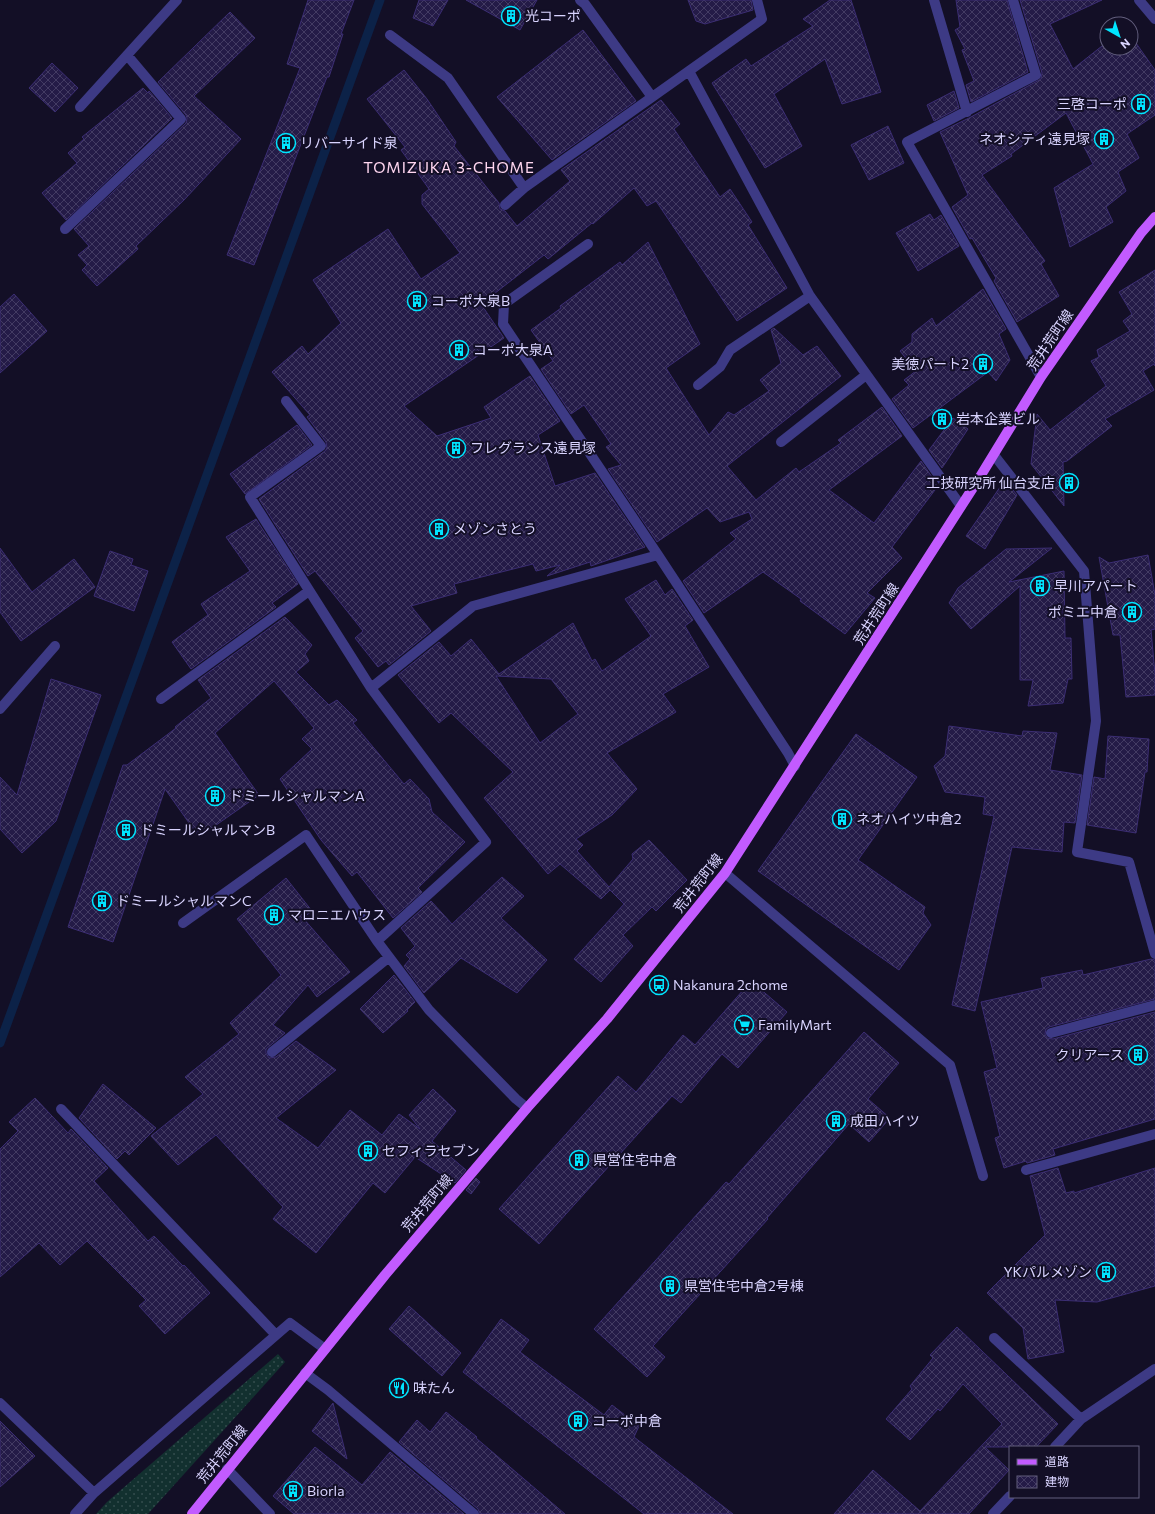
<svg xmlns="http://www.w3.org/2000/svg" width="1155" height="1514" viewBox="0 0 1155 1514" font-family="Commissioner,'Noto Sans JP',sans-serif">
<defs>
<pattern id="grass-dots" width="8" height="8" patternUnits="userSpaceOnUse"><rect width="8" height="8" fill="#12302f"/><path d="M2 2h.1M6 6h.1" fill="none" stroke="#344d4e" stroke-width="1.8" stroke-linecap="round"/></pattern>
<pattern id="building-cross-hatch" width="8" height="8" patternUnits="userSpaceOnUse"><rect width="8" height="8" fill="#241b47"/><path d="M0 0l8 8M0 8l8-8" fill="none" stroke="#433b63"/></pattern>
</defs>
<rect width="100%" height="100%" fill="#130f26"/>
<path fill="url(#grass-dots)" d="M 278,1354 L 285,1362 L 148,1514 L 96,1514 L 107,1502 Z"/>
<g fill="none" stroke-linecap="round" stroke-linejoin="round">
<path stroke="#0c2248" stroke-width="9" d="M 0,1043 L 380,0"/>
</g>
<path fill="url(#building-cross-hatch)" stroke="#3b2d73" fill-rule="evenodd" d="M 308,0 L 354,0 L 341,34 L 343,34 L 329,77 L 327,77 L 254,265 L 227,255 L 300,68 L 287,64 Z
M 419,0 L 448,0 L 433,26 L 413,18 Z
M 466,0 L 537,0 L 520,30 Z
M 688,0 L 751,0 L 753,10 L 705,24 L 696,21 Z
M 830,0 L 851,0 L 881,92 L 842,104 L 825,59 L 774,94 L 802,146 L 765,168 L 712,83 L 746,59 L 751,66 L 813,26 L 803,19 Z
M 956,0 L 1007,0 L 1028,72 L 971,102 L 966,85 L 974,81 L 962,50 L 965,49 L 955,30 L 960,27 Z
M 1020,0 L 1102,0 L 1050,24 L 1073,69 L 1107,42 L 1107,48 L 1131,48 L 1131,36 L 1155,70 L 1155,115 L 1127,134 L 1139,158 L 1118,172 L 1126,191 L 1106,207 L 1113,222 L 1070,247 L 1054,188 L 1093,164 L 1066,113 L 1011,154 L 1012,156 L 982,175 L 1045,261 L 1041,264 L 1059,296 L 1017,322 L 994,281 L 996,278 L 972,238 L 970,239 L 952,207 L 968,195 L 940,132 L 969,118 L 1041,79 L 1042,73 Z
M 230,12 L 255,38 L 194,96 L 241,139 L 184,200 L 136,246 L 138,249 L 97,286 L 82,270 L 87,265 L 78,255 L 89,246 L 74,229 L 186,123 L 187,118 L 186,115 L 158,82 Z
M 583,30 L 636,101 L 552,160 L 497,97 Z
M 52,63 L 78,88 L 55,112 L 29,88 Z
M 404,70 L 427,99 L 456,142 L 454,146 L 499,203 L 500,209 L 505,211 L 517,226 L 570,181 L 561,170 L 661,100 L 680,124 L 674,129 L 720,197 L 730,189 L 752,222 L 748,225 L 787,288 L 737,321 L 656,201 L 647,206 L 634,188 L 593,224 L 592,223 L 548,259 L 544,255 L 481,304 L 504,338 L 404,406 L 437,436 L 491,418 L 484,407 L 530,376 L 560,421 L 538,435 L 555,486 L 595,473 L 645,547 L 591,566 L 590,562 L 547,576 L 560,565 L 536,571 L 533,564 L 454,584 L 457,593 L 411,606 L 431,631 L 389,665 L 386,661 L 378,667 L 355,638 L 363,631 L 315,571 L 308,576 L 259,499 L 325,451 L 327,448 L 326,442 L 307,417 L 310,415 L 272,372 L 302,346 L 308,354 L 341,323 L 313,280 L 388,229 L 421,279 L 460,253 L 422,204 L 422,195 L 429,189 L 401,150 L 405,147 L 367,99 Z
M 143,88 L 148,93 L 149,91 L 172,118 L 66,220 L 42,193 L 77,163 L 68,153 L 84,139 L 82,137 Z
M 954,91 L 959,108 L 934,121 L 927,105 Z
M 888,126 L 904,163 L 869,180 L 851,145 Z
M 930,214 L 934,220 L 941,215 L 959,246 L 918,271 L 896,233 Z
M 648,242 L 700,344 L 666,368 L 709,435 L 728,412 L 734,415 L 769,391 L 760,380 L 781,363 L 771,330 L 774,328 L 803,355 L 817,346 L 841,376 L 727,466 L 756,500 L 796,468 L 799,472 L 841,443 L 838,440 L 882,407 L 902,436 L 829,490 L 874,523 L 921,461 L 934,480 L 933,483 L 938,486 L 892,547 L 902,558 L 867,593 L 875,598 L 845,634 L 800,601 L 801,599 L 763,572 L 704,613 L 683,581 L 736,539 L 730,533 L 752,519 L 749,512 L 720,522 L 707,508 L 657,542 L 608,469 L 621,465 L 606,447 L 611,444 L 584,405 L 571,414 L 541,369 L 553,361 L 531,330 L 561,308 L 560,306 L 620,262 L 622,265 Z
M 1155,270 L 1155,366 L 1154,364 L 1143,371 L 1154,390 L 1105,419 L 1112,426 L 1067,461 L 1063,462 L 1064,506 L 1031,464 L 1037,414 L 1050,430 L 1106,386 L 1091,361 L 1099,357 L 1097,350 L 1130,331 L 1123,321 L 1132,314 L 1119,292 Z
M 983,289 L 1006,329 L 999,334 L 1010,360 L 996,381 L 988,372 L 913,428 L 892,399 L 909,385 L 904,380 L 916,371 L 900,351 L 912,342 L 912,334 L 932,318 L 936,326 Z
M 14,294 L 47,331 L 0,373 L 0,307 Z
M 953,418 L 968,429 L 942,468 L 929,450 Z
M 297,425 L 312,445 L 245,494 L 230,474 Z
M 1005,480 L 1017,495 L 985,549 L 966,536 Z
M 256,519 L 298,584 L 272,603 L 276,607 L 191,669 L 172,642 L 208,615 L 201,604 L 250,571 L 226,537 Z
M 0,548 L 32,592 L 74,559 L 95,587 L 21,641 L 0,612 Z
M 1052,548 L 1009,582 L 1064,571 L 1065,638 L 1071,638 L 1072,679 L 1068,679 L 1063,703 L 1028,706 L 1033,680 L 1020,680 L 1020,586 L 971,629 L 949,603 L 958,588 L 1006,549 Z
M 110,551 L 133,559 L 131,565 L 148,571 L 134,611 L 94,596 Z
M 1148,555 L 1155,595 L 1155,629 L 1151,630 L 1155,674 L 1155,695 L 1126,697 L 1120,635 L 1113,635 L 1099,557 L 1109,563 Z
M 656,580 L 665,595 L 672,589 L 693,620 L 685,626 L 709,667 L 663,694 L 676,712 L 607,753 L 637,789 L 612,815 L 576,839 L 583,845 L 577,851 L 609,887 L 633,859 L 632,854 L 649,840 L 687,880 L 656,911 L 652,907 L 623,935 L 633,946 L 601,982 L 574,959 L 624,904 L 610,890 L 601,899 L 560,864 L 548,874 L 484,798 L 513,772 L 451,713 L 439,723 L 398,675 L 439,642 L 451,656 L 471,639 L 499,674 L 573,623 L 592,661 L 595,659 L 602,671 L 651,636 L 625,599 ZM 496,676 L 551,679 L 578,714 L 540,743 Z
M 285,617 L 312,645 L 305,654 L 309,661 L 296,672 L 329,705 L 337,700 L 357,720 L 353,723 L 404,784 L 410,779 L 429,799 L 432,812 L 465,842 L 418,888 L 422,892 L 393,918 L 357,872 L 352,876 L 321,840 L 280,779 L 312,749 L 302,739 L 314,728 L 274,681 L 215,733 L 259,795 L 199,837 L 165,789 L 113,942 L 68,927 L 123,765 L 127,765 L 176,728 L 175,727 L 211,698 L 198,680 Z
M 51,679 L 101,695 L 56,821 L 22,853 L 0,829 L 0,777 L 17,795 Z
M 949,726 L 1022,736 L 1023,731 L 1057,733 L 1050,770 L 1082,775 L 1075,823 L 1064,822 L 1062,852 L 1012,847 L 975,1011 L 952,1005 L 994,816 L 983,814 L 985,797 L 945,792 L 934,766 L 945,756 Z
M 856,734 L 917,777 L 858,860 L 925,907 L 923,913 L 931,925 L 899,970 L 758,871 Z
M 1108,736 L 1149,739 L 1147,772 L 1145,772 L 1136,833 L 1087,825 L 1094,777 L 1105,779 Z
M 502,877 L 524,896 L 501,918 L 547,960 L 517,993 L 461,958 L 424,993 L 404,966 L 410,959 L 406,955 L 415,946 L 401,928 L 431,901 L 452,924 Z
M 286,878 L 312,911 L 303,918 L 350,972 L 317,997 L 308,985 L 273,1025 L 285,1033 L 266,1049 L 266,1053 L 269,1058 L 276,1057 L 296,1041 L 336,1070 L 276,1118 L 318,1148 L 350,1110 L 382,1135 L 399,1114 L 420,1129 L 409,1115 L 433,1089 L 456,1111 L 432,1141 L 466,1170 L 455,1183 L 415,1157 L 385,1193 L 373,1183 L 316,1253 L 273,1219 L 283,1207 L 216,1135 L 178,1165 L 151,1136 L 203,1094 L 185,1077 L 239,1034 L 230,1023 L 281,975 L 237,919 Z
M 1151,959 L 1155,960 L 1155,999 L 1049,1027 L 1046,1029 L 1045,1034 L 1047,1038 L 1053,1039 L 1155,1012 L 1155,1119 L 1053,1149 L 1055,1155 L 1027,1163 L 1026,1161 L 1004,1168 L 995,1138 L 1000,1136 L 984,1072 L 997,1068 L 981,1002 L 1043,988 L 1041,978 L 1082,970 L 1083,975 Z
M 394,975 L 415,1002 L 407,1010 L 408,1011 L 383,1033 L 360,1009 Z
M 751,981 L 787,1012 L 738,1068 L 722,1054 L 681,1103 L 672,1096 L 539,1244 L 499,1209 L 618,1076 L 636,1092 L 683,1035 L 695,1045 Z
M 864,1032 L 899,1063 L 868,1099 L 890,1118 L 869,1142 L 849,1124 L 767,1218 L 768,1219 L 653,1346 L 665,1357 L 647,1377 L 594,1329 L 726,1182 L 729,1184 Z
M 103,1084 L 156,1128 L 129,1155 L 125,1151 L 117,1159 L 79,1118 Z
M 35,1098 L 68,1133 L 71,1129 L 108,1168 L 94,1181 L 148,1241 L 154,1236 L 183,1266 L 184,1265 L 210,1293 L 165,1334 L 139,1306 L 146,1300 L 87,1241 L 60,1265 L 39,1243 L 0,1277 L 0,1149 L 18,1131 L 9,1122 Z
M 1058,1168 L 1066,1193 L 1074,1191 L 1074,1193 L 1155,1168 L 1155,1286 L 1097,1302 L 1055,1300 L 1064,1352 L 1028,1359 L 1023,1328 L 987,1293 L 1045,1235 L 1030,1176 Z
M 476,1178 L 480,1182 L 471,1194 L 466,1190 Z
M 409,1306 L 461,1353 L 442,1376 L 389,1329 Z
M 501,1319 L 529,1340 L 520,1352 L 604,1415 L 612,1405 L 639,1426 L 634,1437 L 733,1514 L 644,1514 L 463,1372 Z
M 957,1327 L 1058,1424 L 1036,1447 L 985,1447 L 1009,1470 L 969,1514 L 834,1514 L 873,1470 L 920,1511 L 1002,1424 L 963,1384 L 940,1411 L 938,1409 L 910,1440 L 886,1419 L 912,1389 L 910,1386 L 933,1358 L 930,1355 Z
M 333,1403 L 347,1459 L 312,1431 Z
M 446,1412 L 477,1437 L 476,1438 L 565,1514 L 480,1514 L 478,1509 L 399,1442 L 417,1420 L 430,1432 Z
M 0,1421 L 35,1456 L 0,1487 Z
M 315,1447 L 362,1485 L 390,1452 L 464,1514 L 294,1514 L 273,1496 Z"/>
<g fill="none" stroke-linecap="round" stroke-linejoin="round">
<path stroke="#3d3a85" stroke-width="10" d="M 580,0 L 585,4 L 652,97
M 934,0 L 967,112
M 1013,0 L 1036,75 L 907,142 L 1041,377
M 1139,0 L 1155,19
M 390,35 L 448,78 L 524,188
M 689,71 L 810,296 L 961,506
M 80,107 L 177,0
M 505,205 L 524,188 L 762,19 L 757,0
M 65,229 L 181,119 L 127,55
M 588,244 L 504,304 L 503,324 L 658,555 L 788,753 L 795,766
M 698,385 L 720,367 L 730,350 L 810,296
M 286,401 L 321,446 L 250,497 L 371,688 L 486,842 L 377,941
M 781,442 L 866,375
M 994,455 L 1084,571 L 1096,721 L 1077,852 L 1129,862 L 1155,954
M 371,688 L 473,606 L 658,555
M 161,699 L 309,591
M 0,709 L 55,646
M 725,873 L 950,1065 L 983,1176
M 183,923 L 306,835 L 377,941 L 429,1010 L 516,1099 L 527,1108
M 1051,1033 L 1155,1005
M 272,1052 L 389,957
M 61,1109 L 276,1335
M 1026,1170 L 1155,1134
M 994,1338 L 1081,1419
M 305,1373 L 328,1390 L 474,1514
M 0,1403 L 94,1493
M 1055,1447 L 1081,1419 L 1155,1369
M 227,1469 L 270,1514
M 75,1514 L 94,1493 L 290,1323 L 325,1349
M 993,1514 L 1010,1496"/>
<path stroke="#c25bff" stroke-width="10" d="M 192,1514 L 385,1275 L 527,1108 L 607,1019 L 725,873 L 978,480 L 1041,377 L 1141,233 L 1155,217"/>
</g>
<defs>
<g id="building-ring" transform="scale(1)"><circle r="9.5" fill="#130f26" stroke="#00e5ff" stroke-width="1.5"/><path d="M-4-6H4V6H1V3H-1V6H-4ZM-2.5-4.3h1.7v1.8h-1.7ZM.8-4.3h1.7v1.8H.8ZM-2.5-1h1.7V.8h-1.7ZM.8-1h1.7V.8H.8Z" fill="#00e5ff"/></g>
<g id="bus-ring" transform="scale(1)"><circle r="9.5" fill="#130f26" stroke="#00e5ff" stroke-width="1.5"/><path d="M-5-6H5V4H4V6H2V4H-2V6H-4V4H-5ZM-3.5-4V0h7V-4ZM-3.5 1.2v1.5H-2V1.2ZM2 1.2v1.5H3.5V1.2Z" fill="#00e5ff"/></g>
<g id="supermarket-ring" transform="scale(1)"><circle r="9.5" fill="#130f26" stroke="#00e5ff" stroke-width="1.5"/><path d="M-6-5.5h2.5l.6 2H6L4.5 2H-2.5L-4.4-4H-6ZM-1.5 3.2a1.3 1.3 0 1 0 .1 0ZM3 3.2a1.3 1.3 0 1 0 .1 0Z" fill="#00e5ff"/></g>
<g id="restaurant-ring" transform="scale(1)"><circle r="9.5" fill="#130f26" stroke="#00e5ff" stroke-width="1.5"/><path d="M-5-6h1v4h1v-4h1v4h1v-4h1v5L-1.5 .5V6h-2V.5L-5-1ZM5-6V6H3V1.5H1.5Q1.5-4 5-6Z" fill="#00e5ff"/></g>
</defs>
<g fill-rule="evenodd">
<use href="#building-ring" x="511" y="16"/>
<use href="#building-ring" x="1141" y="104"/>
<use href="#building-ring" x="1104" y="139"/>
<use href="#building-ring" x="286" y="143"/>
<use href="#building-ring" x="417" y="301"/>
<use href="#building-ring" x="459" y="350"/>
<use href="#building-ring" x="983" y="364"/>
<use href="#building-ring" x="942" y="419"/>
<use href="#building-ring" x="456" y="448"/>
<use href="#building-ring" x="1069" y="483"/>
<use href="#building-ring" x="439" y="529"/>
<use href="#building-ring" x="1040" y="586"/>
<use href="#building-ring" x="1132" y="612"/>
<use href="#building-ring" x="215" y="796"/>
<use href="#building-ring" x="842" y="819"/>
<use href="#building-ring" x="126" y="830"/>
<use href="#building-ring" x="102" y="901"/>
<use href="#building-ring" x="274" y="915"/>
<use href="#bus-ring" x="659" y="985"/>
<use href="#supermarket-ring" x="744" y="1025"/>
<use href="#building-ring" x="1138" y="1055"/>
<use href="#building-ring" x="836" y="1121"/>
<use href="#building-ring" x="368" y="1151"/>
<use href="#building-ring" x="579" y="1160"/>
<use href="#building-ring" x="1106" y="1272"/>
<use href="#building-ring" x="670" y="1286"/>
<use href="#restaurant-ring" x="399" y="1388"/>
<use href="#building-ring" x="578" y="1421"/>
<use href="#building-ring" x="293" y="1491"/>
</g>
<g text-anchor="middle" stroke-width="4" stroke-linejoin="round" paint-order="stroke">
<g font-size="14" fill="#d9d4ff" stroke="#130f26" text-anchor="start">
<text x="525" y="21">光コーポ</text>
<text x="1127" y="109" text-anchor="end">三啓コーポ</text>
<text x="1090" y="144" text-anchor="end">ネオシティ遠見塚</text>
<text x="300" y="148">リバーサイド泉</text>
<text x="431" y="306">コーポ大泉B</text>
<text x="473" y="355">コーポ大泉A</text>
<text x="969" y="369" text-anchor="end">美徳パート2</text>
<text x="956" y="424">岩本企業ビル</text>
<text x="470" y="453">フレグランス遠見塚</text>
<text x="1055" y="488" text-anchor="end">工技研究所 仙台支店</text>
<text x="453" y="534">メゾンさとう</text>
<text x="1054" y="591">早川アパート</text>
<text x="1118" y="617" text-anchor="end">ポミエ中倉</text>
<text x="229" y="801">ドミールシャルマンA</text>
<text x="856" y="824">ネオハイツ中倉2</text>
<text x="140" y="835">ドミールシャルマンB</text>
<text x="116" y="906">ドミールシャルマンC</text>
<text x="288" y="920">マロニエハウス</text>
<text x="673" y="990">Nakanura 2chome</text>
<text x="758" y="1030">FamilyMart</text>
<text x="1124" y="1060" text-anchor="end">クリアース</text>
<text x="850" y="1126">成田ハイツ</text>
<text x="382" y="1156">セフィラセブン</text>
<text x="593" y="1165">県営住宅中倉</text>
<text x="1092" y="1277" text-anchor="end">YKパルメゾン</text>
<text x="684" y="1291">県営住宅中倉2号棟</text>
<text x="413" y="1393">味たん</text>
<text x="592" y="1426">コーポ中倉</text>
<text x="307" y="1496">Biorla</text>
</g>
<g font-size="14" fill="#d9d4ff" stroke="#130f26">
<text transform="translate(1050 340) rotate(-56)" y="5">荒井荒町線</text>
<text transform="translate(876 614) rotate(-57)" y="5">荒井荒町線</text>
<text transform="translate(698 883) rotate(-52)" y="5">荒井荒町線</text>
<text transform="translate(427 1203) rotate(-50)" y="5">荒井荒町線</text>
<text transform="translate(222 1454) rotate(-51)" y="5">荒井荒町線</text>
</g>
<g font-size="15" letter-spacing="1" fill="#ffd6f0" stroke="#130f26">
<text x="449" y="173">TOMIZUKA 3-CHOME</text>
</g>
</g>
<rect x="1009" y="1446" width="130" height="52" fill="#130f26" stroke="#625e7d"/>
<rect x="1017" y="1459" width="20" height="6" fill="#c25bff" stroke="#625e7d"/>
<text x="1045" y="1466" font-size="12" fill="#d9d4ff">道路</text>
<rect x="1017" y="1476" width="20" height="12" fill="url(#building-cross-hatch)" stroke="#625e7d"/>
<text x="1045" y="1486" font-size="12" fill="#d9d4ff">建物</text>
<g transform="translate(1119 36) rotate(141)"><circle r="19" fill="#130f26" stroke="#625e7d"/>
<path d="M0-3L7 15L0 10L-7 15Z" fill="#00e5ff"/>
<text y="-6" font-size="11" font-weight="bold" text-anchor="middle" fill="#d9d4ff">N</text>
</g>
</svg>
